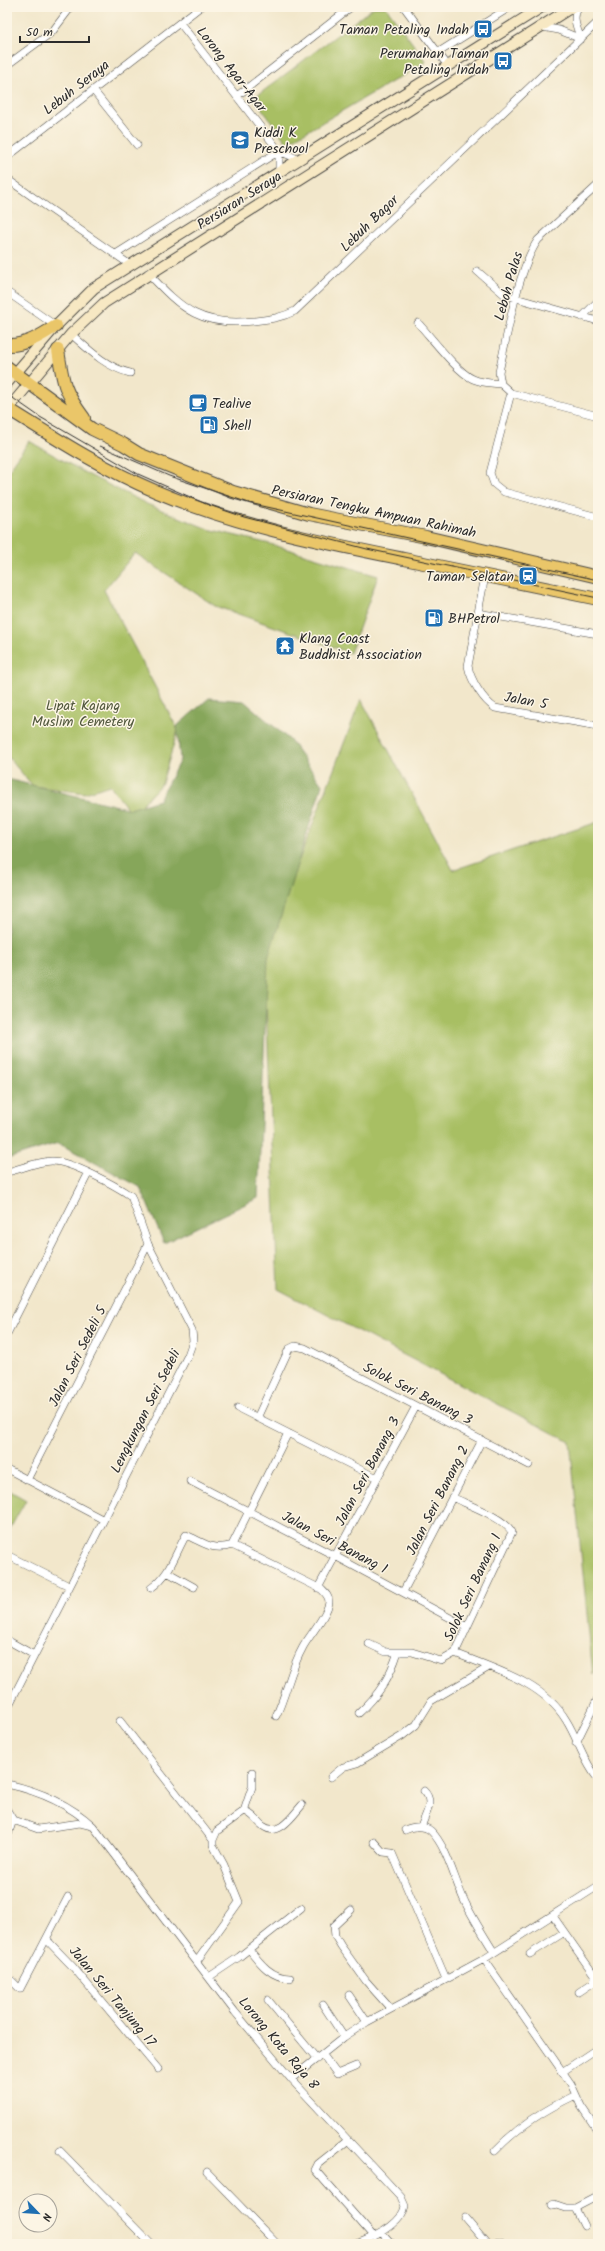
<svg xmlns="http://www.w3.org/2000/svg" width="605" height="2251" viewBox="0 0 605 2251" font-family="Kalam,sans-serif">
<rect width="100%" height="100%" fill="#fcf5e5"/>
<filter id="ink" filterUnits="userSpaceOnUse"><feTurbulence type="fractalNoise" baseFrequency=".025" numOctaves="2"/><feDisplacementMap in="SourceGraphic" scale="8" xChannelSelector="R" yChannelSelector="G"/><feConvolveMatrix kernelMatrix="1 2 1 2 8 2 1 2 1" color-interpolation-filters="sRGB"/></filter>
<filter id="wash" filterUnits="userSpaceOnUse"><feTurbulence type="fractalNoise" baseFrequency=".012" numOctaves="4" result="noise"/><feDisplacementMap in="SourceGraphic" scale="16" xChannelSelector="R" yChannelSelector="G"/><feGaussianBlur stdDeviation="0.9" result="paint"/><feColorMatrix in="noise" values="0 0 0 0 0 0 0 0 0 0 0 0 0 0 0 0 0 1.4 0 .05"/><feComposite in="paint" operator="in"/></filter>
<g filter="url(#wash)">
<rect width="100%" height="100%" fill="#f2e7cb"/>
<path fill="#a8bf64" stroke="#6a7548" d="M 374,7 L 386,7 L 426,62 L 287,143 L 254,98 Z
M 29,441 L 87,474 L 147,504 L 208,529 L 270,544 L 378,576 L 350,653 L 215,606 L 135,553 L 104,590 L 178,730 L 162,783 L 132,815 L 110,785 L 85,793 L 33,786 L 7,756 L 7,473 Z
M 361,699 L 453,870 L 598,822 L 598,1665 L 593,1675 L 570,1442 L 278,1289 L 264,951 Z
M 7,1489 L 26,1500 L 7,1534 Z"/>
<path fill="#86a65a" stroke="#586842" d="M 209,698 L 244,701 L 291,741 L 322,785 L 268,958 L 258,1198 L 164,1243 L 140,1187 L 58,1143 L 7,1159 L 7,779 L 130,809 L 159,800 L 180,760 L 177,726 Z"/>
</g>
<g filter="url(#ink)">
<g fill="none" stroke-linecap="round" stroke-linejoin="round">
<g stroke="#494743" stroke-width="8">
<path id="minor" d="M 404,7 L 448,66
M 579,7 C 571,17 577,28 581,39
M 180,23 L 279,151 L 298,159
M 542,27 L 559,30 L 581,39
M 439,52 L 510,7
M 7,65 L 52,32 L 71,7
M 93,90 L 137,145
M 237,96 L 351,7
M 279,151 L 279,171
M 7,157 L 200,7
M 7,179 L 129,264
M 598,185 L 538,240 C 518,269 507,336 499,372 L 501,384 L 511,393 L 598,416
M 116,254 L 279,151
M 477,271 L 505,295 L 598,321
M 148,273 C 182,310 202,327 254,321 C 270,319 281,318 295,311 L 598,22
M 7,292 L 56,326
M 582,317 L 598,301
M 418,323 C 431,337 457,372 473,379 C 482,383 491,383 501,384
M 71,334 C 89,350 106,367 130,373
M 511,393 L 490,473 L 494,484 L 504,492 L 598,517
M 485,576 L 468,666 C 471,681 483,700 495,708 L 598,726
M 478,613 L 598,634
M 7,1172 C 21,1169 38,1161 52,1161 C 70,1161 115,1185 131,1196 L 148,1244 L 192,1330 L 193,1341 L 188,1355 L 7,1709
M 7,1334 L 88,1174
M 238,1408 L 377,1478
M 257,1418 L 289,1349 L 295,1346 L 305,1348 L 529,1465
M 7,1469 L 102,1519
M 27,1480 L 148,1244
M 190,1481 L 335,1556 L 467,1627
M 232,1545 L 321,1589 C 325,1593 329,1596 329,1602 C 328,1614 309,1636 303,1647 C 290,1670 287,1693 276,1716
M 7,1555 L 69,1586
M 167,1572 L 194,1587
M 151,1588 C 170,1575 175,1554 186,1535 C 203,1542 213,1552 232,1545 L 288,1433
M 318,1588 L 415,1408
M 403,1592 L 482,1440
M 7,1640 L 34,1655
M 369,1644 L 386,1652 L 412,1652 L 441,1661 L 455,1653 L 512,1532 C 503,1517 468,1505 452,1497
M 455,1653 C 494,1669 543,1682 566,1720 C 578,1739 583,1761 598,1779
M 359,1713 C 379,1695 390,1677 398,1652
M 120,1721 L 213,1840
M 576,1743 L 598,1698
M 331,1777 L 343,1767 L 357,1763 L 402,1736 L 416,1725 L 431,1701 L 489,1667
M 7,1784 C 39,1791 69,1804 93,1826 L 235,2012 L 291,2079 L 401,2197 L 405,2206 C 402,2225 372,2238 356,2244
M 7,1810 L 13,1820 L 7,1838
M 244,1811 L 252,1787 L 252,1772
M 13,1820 L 38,1829 L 80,1823 L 92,1826
M 421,1827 C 425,1815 435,1802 424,1791
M 405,1830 C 413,1826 424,1825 431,1831 C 448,1848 455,1883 466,1904 C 474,1920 484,1936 494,1952
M 374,1842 L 383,1852 L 392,1853 L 446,1979
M 351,1910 L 334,1926 L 335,1936 L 341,1946 L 366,1981 L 390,2008
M 553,1916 L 595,1976 L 594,1982 L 579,1992
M 47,1940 L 73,1967 L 158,2069
M 249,1949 C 260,1963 271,1978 290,1978
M 530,1954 L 563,1933
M 484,1959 L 571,2084 L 581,2106 L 598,2131
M 197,1961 L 239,1902 L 224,1865 L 213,1845 L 213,1840 L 217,1831 L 244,1811 C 254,1814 256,1821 263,1826 C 279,1838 293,1815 302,1805
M 7,1976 L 20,1989 L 68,1897
M 209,1977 L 239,1957 L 301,1908
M 349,1995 L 367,2022
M 268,2000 L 317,2059
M 323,2005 L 344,2037
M 323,2055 L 337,2074 L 356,2066
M 562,2072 L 598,2048
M 291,2079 L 344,2037 L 367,2022 L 484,1959 L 598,1886
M 347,2141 L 318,2164 L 315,2170 L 374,2237
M 60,2151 L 151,2244
M 495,2151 C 519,2126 544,2110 576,2095
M 207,2172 L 277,2244
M 552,2205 L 554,2204 L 566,2208 L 575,2208
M 465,2218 L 487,2244
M 584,2226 L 575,2208 L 598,2196
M 382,2233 L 392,2244
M 498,2244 L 501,2244"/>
</g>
<g stroke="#494743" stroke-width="12">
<path id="secondary" d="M 7,383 L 56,326 L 94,288 L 542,7
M 8,409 L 71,334 L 104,303 L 572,7"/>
</g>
<g stroke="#494743" stroke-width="14">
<path id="trunk" d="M 7,345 C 25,346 42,335 56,326
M 58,350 C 63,384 64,391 84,418
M 7,367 L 92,429 L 123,444 L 139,454 L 233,492 L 309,514 L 426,537 L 598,577
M 7,408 C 55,438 103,469 155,491 C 234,525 320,542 404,559 C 469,572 533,586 598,599"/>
</g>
<use href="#minor" stroke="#fff" stroke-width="7"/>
<use href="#secondary" stroke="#f7e8c3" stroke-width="10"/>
<use href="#trunk" stroke="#eac669" stroke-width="12"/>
<path stroke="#2b2b2b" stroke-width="1" d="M 7,394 L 40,417 L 138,474 L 206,504 L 244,517 L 367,549 L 598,598
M 100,446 L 169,476 L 249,503 L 598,580"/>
</g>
</g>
<defs>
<g id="bus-square" transform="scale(1)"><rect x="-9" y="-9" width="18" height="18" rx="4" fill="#1f6fb2" stroke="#fcf5e5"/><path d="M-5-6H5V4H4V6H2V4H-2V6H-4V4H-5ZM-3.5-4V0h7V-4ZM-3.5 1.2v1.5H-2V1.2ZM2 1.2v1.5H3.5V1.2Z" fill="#fff"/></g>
<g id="school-square" transform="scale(1)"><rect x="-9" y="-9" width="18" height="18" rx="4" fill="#1f6fb2" stroke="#fcf5e5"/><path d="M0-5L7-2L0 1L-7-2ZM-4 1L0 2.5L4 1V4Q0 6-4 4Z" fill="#fff"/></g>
<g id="cafe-square" transform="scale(1)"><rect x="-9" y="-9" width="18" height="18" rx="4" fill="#1f6fb2" stroke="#fcf5e5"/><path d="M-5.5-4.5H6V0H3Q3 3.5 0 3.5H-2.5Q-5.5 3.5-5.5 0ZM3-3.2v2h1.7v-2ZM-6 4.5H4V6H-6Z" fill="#fff"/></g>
<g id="fuel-square" transform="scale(1)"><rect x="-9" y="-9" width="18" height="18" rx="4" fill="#1f6fb2" stroke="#fcf5e5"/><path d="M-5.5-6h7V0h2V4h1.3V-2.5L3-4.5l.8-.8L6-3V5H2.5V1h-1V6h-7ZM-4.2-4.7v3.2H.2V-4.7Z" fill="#fff"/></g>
<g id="station-square" transform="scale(1)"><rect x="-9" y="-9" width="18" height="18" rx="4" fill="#1f6fb2" stroke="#fcf5e5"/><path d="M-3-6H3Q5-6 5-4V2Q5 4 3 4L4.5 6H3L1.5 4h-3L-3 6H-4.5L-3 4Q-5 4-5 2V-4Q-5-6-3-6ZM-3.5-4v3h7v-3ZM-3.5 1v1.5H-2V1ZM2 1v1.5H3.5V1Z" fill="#fff"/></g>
<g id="temple-square" transform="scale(1)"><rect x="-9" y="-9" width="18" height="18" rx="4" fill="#1f6fb2" stroke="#fcf5e5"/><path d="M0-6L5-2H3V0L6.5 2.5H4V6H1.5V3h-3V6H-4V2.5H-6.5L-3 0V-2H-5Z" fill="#fff"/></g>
</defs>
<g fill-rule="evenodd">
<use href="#bus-square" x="483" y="29"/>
<use href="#bus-square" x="503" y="61"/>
<use href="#school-square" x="240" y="140"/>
<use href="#cafe-square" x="198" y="403"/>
<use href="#fuel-square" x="209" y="425"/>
<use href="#station-square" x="528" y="576"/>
<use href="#fuel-square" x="434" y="618"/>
<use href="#temple-square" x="285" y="646"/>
</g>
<g text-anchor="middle" stroke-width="3" stroke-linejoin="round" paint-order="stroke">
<g font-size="14" fill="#2b2b2b" stroke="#fcf5e5" text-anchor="start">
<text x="469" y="34" text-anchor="end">Taman Petaling Indah</text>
<text x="489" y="58" text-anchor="end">Perumahan Taman<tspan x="489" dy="16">Petaling Indah</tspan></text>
<text x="254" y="137">Kiddi K<tspan x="254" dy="16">Preschool</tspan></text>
<text x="212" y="408">Tealive</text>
<text x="223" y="430">Shell</text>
<text x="514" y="581" text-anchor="end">Taman Selatan</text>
<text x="448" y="623">BHPetrol</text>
<text x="299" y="643">Klang Coast<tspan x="299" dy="16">Buddhist Association</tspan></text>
</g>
<g font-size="14" fill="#2b2b2b" stroke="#fcf5e5">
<text transform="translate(232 69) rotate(52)" y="5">Lorong Agar-Agar</text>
<text transform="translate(76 87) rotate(-38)" y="5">Lebuh Seraya</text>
<text transform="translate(239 200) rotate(-32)" y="5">Persiaran Seraya</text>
<text transform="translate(369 223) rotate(-44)" y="5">Lebuh Bagor</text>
<text transform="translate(508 286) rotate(-74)" y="5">Leboh Palas</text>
<text transform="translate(374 511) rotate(12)" y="5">Persiaran Tengku Ampuan Rahimah</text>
<text transform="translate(526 700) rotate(10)" y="5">Jalan 5</text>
<text transform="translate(77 1356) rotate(-63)" y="5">Jalan Seri Sedeli 5</text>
<text transform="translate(418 1393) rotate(27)" y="5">Solok Seri Banang 3</text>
<text transform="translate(145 1411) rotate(-63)" y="5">Lengkungan Seri Sedeli</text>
<text transform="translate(367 1471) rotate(-62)" y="5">Jalan Seri Banang 3</text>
<text transform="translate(437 1500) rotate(-63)" y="5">Jalan Seri Banang 2</text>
<text transform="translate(335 1542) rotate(28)" y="5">Jalan Seri Banang 1</text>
<text transform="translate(472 1587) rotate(-65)" y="5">Solok Seri Banang 1</text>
<text transform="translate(113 1996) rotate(50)" y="5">Jalan Seri Tanjung 17</text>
<text transform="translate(279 2043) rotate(50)" y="5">Lorong Kota Raja 8</text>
</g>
<g font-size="14" fill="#50573c" stroke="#fcf5e5">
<text x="83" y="710">Lipat Kajang<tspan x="83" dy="16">Muslim Cemetery</tspan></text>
</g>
</g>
<rect width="605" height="2251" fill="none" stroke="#fcf5e5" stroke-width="24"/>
<g transform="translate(38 2213) rotate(115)"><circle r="19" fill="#fcf5e5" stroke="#a8a49b"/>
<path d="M0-3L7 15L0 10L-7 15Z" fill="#1f6fb2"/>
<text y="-6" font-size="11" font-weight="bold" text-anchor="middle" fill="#2b2b2b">N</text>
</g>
<path d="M20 36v6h69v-6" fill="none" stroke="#2b2b2b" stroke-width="2"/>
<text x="26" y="36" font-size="12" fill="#2b2b2b" stroke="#fcf5e5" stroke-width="3" paint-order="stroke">50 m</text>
</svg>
